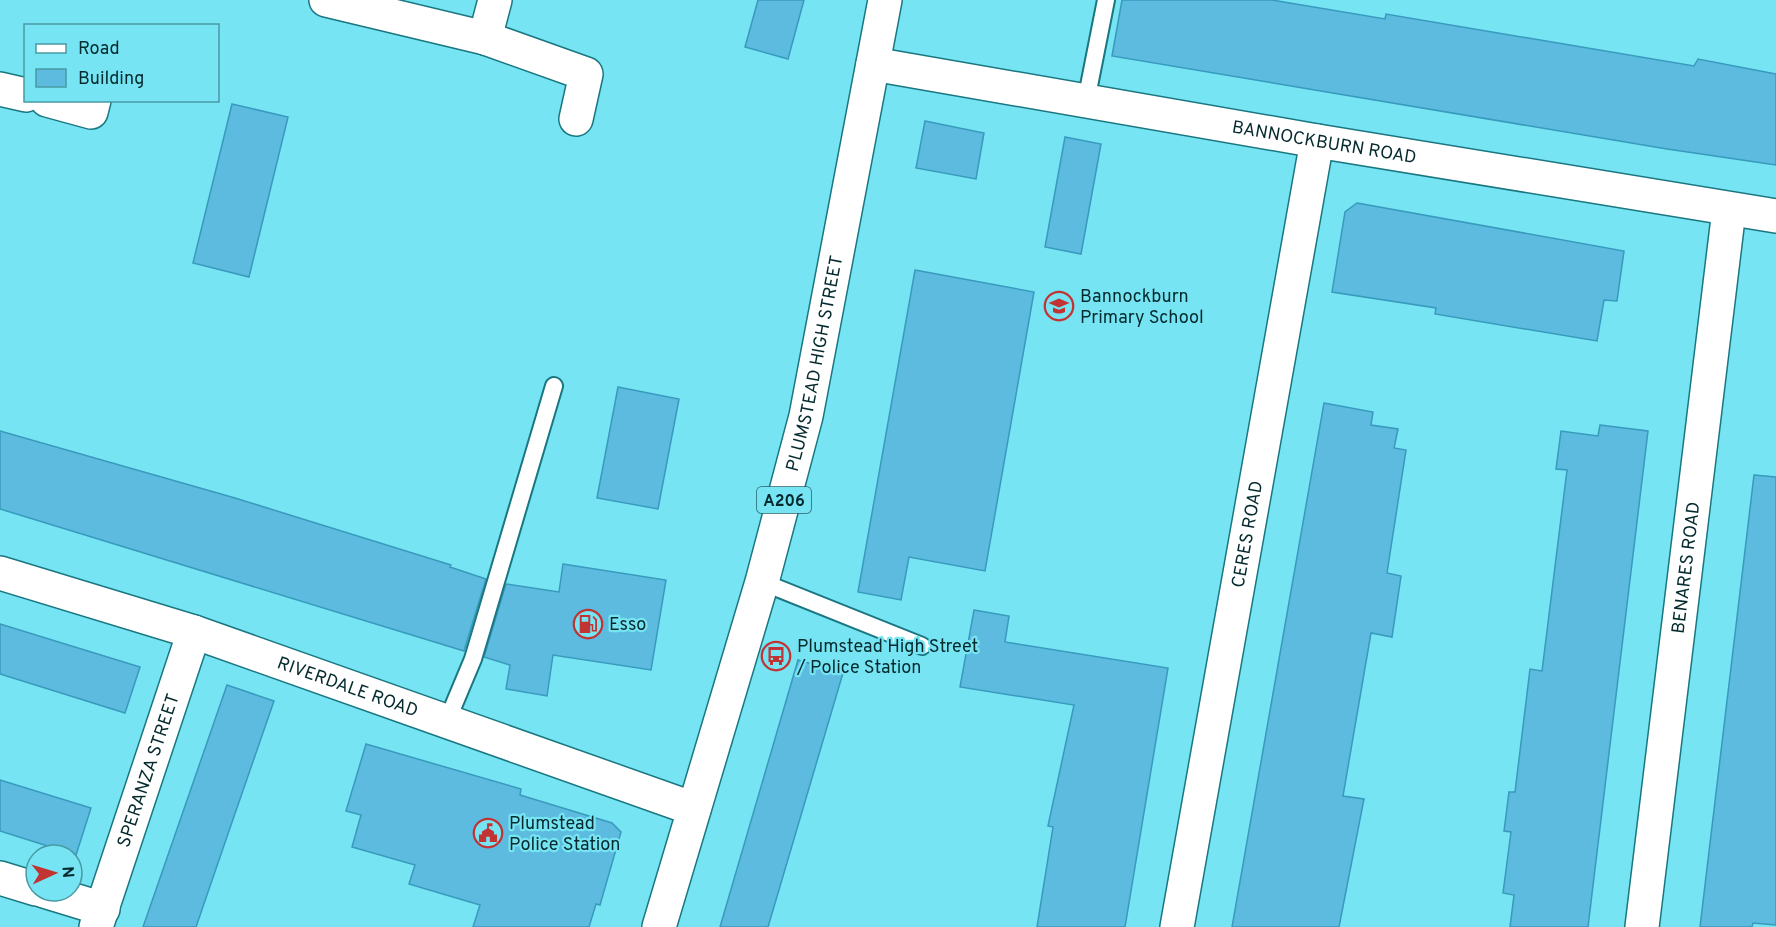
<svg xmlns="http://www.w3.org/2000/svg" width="1776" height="927" viewBox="0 0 1776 927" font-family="Overpass,sans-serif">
<rect width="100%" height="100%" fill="#76e4f2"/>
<path fill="#5cbbdf" stroke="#389abd" stroke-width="1.5" d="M 758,0 L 804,0 L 788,59 L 745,47 Z
M 1122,0 L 1272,0 L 1385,19 L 1386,14 L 1694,66 L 1698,59 L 1776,74 L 1776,165 L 1667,149 L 1112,56 Z
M 232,104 L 288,117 L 249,277 L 193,263 Z
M 925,121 L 984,133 L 976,179 L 916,168 Z
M 1065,137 L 1101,144 L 1081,254 L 1045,247 Z
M 1357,203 L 1624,251 L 1617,301 L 1604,300 L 1597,341 L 1435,314 L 1436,308 L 1332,292 L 1345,212 Z
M 915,270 L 1034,292 L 985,571 L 909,557 L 901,600 L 858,592 Z
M 618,387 L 679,399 L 658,509 L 597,498 Z
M 1324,403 L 1373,412 L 1371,425 L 1398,429 L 1394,448 L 1406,450 L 1387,573 L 1401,576 L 1392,637 L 1371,633 L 1343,796 L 1364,799 L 1339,927 L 1232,927 Z
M 1600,425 L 1648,431 L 1588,927 L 1510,927 L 1514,895 L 1503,893 L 1511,832 L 1504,831 L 1509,792 L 1515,792 L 1530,669 L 1542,671 L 1567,470 L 1556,469 L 1561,431 L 1598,436 Z
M 0,431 L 235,498 L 451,565 L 450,567 L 486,579 L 464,651 L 0,509 Z
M 1754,475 L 1776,477 L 1776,925 L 1753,923 L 1752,927 L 1700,927 Z
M 563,564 L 666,580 L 651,670 L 553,655 L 547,696 L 506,689 L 510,665 L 484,657 L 506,584 L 559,592 Z
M 974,610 L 1009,616 L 1005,642 L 1168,668 L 1125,927 L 1037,927 L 1053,827 L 1048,826 L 1074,705 L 960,687 Z
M 0,624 L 140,667 L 125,713 L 0,674 Z
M 798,660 L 843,673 L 768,927 L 720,927 Z
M 227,685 L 274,701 L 230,828 L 196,927 L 143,927 Z
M 366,744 L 521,789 L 520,795 L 612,823 L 621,832 L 600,905 L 596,904 L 589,927 L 473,927 L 480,905 L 409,884 L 415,865 L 352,847 L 361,815 L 346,811 Z
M 0,780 L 91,808 L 76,855 L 0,831 Z"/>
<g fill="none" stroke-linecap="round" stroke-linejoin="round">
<g stroke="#1a7781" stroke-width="20">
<path id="service" d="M 1086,101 L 1106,0
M 762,582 L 922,646
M 447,721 L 473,659 L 554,386"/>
</g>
<g stroke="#1a7781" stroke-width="36">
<g id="minor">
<path d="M 326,0 L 485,38 L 586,74 L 576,119"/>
<path d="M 485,38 L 495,0"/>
<path id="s1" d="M 873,64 L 1317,141 L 1776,216"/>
<path d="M 0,89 L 26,95"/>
<path d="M 47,100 L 91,112 L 94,100"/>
<path id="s2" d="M 0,573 L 194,632 L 694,809"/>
<path d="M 0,878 L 36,889"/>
<path d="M 44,891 L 103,909"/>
<path id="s3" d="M 96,927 L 194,632"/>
<path id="s4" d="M 1177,927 L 1317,141"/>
<path id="s5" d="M 1642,927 L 1729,210"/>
</g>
</g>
<g stroke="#1a7781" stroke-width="36">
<g id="primary">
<path id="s6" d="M 659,927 L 762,582 L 806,416 L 885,0"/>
</g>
</g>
<use href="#service" stroke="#fff" stroke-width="16"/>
<use href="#minor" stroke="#fff" stroke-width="33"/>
<use href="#primary" stroke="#fff" stroke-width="33"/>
</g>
<defs>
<g id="school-ring" transform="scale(1.5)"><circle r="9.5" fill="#76e4f2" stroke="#c23333" stroke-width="1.5"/><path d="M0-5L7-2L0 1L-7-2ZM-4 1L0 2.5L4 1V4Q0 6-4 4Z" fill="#c23333"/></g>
<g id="fuel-ring" transform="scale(1.5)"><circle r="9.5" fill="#76e4f2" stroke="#c23333" stroke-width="1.5"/><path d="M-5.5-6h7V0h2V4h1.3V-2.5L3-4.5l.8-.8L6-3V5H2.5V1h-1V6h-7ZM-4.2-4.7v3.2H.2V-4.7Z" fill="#c23333"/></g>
<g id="bus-ring" transform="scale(1.5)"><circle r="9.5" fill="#76e4f2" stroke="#c23333" stroke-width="1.5"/><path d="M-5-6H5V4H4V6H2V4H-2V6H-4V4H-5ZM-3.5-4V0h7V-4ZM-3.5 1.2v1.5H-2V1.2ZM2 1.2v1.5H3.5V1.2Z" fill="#c23333"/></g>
<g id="civic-ring" transform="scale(1.5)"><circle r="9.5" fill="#76e4f2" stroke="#c23333" stroke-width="1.5"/><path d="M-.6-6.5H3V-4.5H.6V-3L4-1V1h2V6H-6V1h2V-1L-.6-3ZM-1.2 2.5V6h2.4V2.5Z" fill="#c23333"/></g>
</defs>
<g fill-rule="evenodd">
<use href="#school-ring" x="1059" y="306"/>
<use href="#fuel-ring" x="588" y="624"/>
<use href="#bus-ring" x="776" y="656"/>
<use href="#civic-ring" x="488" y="833"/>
</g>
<g text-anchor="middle" stroke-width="4.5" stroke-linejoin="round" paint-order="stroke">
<rect fill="#76e4f2" stroke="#266269" stroke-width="1.5" x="757" y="487" width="54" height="26" rx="4.5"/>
<g font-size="16" font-weight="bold" fill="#042a2e">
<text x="784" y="506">A206</text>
</g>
<g font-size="18" fill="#042a2e" stroke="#76e4f2">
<text dy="6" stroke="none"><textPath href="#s1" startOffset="458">BANNOCKBURN ROAD</textPath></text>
<text dy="6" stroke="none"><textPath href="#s6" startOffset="585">PLUMSTEAD HIGH STREET</textPath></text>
<text dy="6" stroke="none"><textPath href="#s4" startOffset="399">CERES ROAD</textPath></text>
<text dy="6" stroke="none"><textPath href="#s5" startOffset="362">BENARES ROAD</textPath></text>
<text dy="6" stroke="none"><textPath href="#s2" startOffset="366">RIVERDALE ROAD</textPath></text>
<text dy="6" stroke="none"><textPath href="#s3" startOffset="165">SPERANZA STREET</textPath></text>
</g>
<g font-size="18" fill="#042a2e" stroke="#76e4f2" text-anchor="start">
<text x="1080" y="302">Bannockburn<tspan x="1080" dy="21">Primary School</tspan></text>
<text x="609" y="630">Esso</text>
<text x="797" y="652">Plumstead High Street<tspan x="797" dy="21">/ Police Station</tspan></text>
<text x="509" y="829">Plumstead<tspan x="509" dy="21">Police Station</tspan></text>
</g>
</g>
<rect x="24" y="24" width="195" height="78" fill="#76e4f2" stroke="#489aa4" stroke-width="1.5"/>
<rect x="36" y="44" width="30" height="9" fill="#ffffff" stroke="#489aa4" stroke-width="1.5"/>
<text x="78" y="54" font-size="18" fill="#042a2e">Road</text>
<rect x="36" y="69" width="30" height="18" fill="#5cbbdf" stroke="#489aa4" stroke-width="1.5"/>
<text x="78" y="84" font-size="18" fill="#042a2e">Building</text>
<g transform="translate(54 873) rotate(86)"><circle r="28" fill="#76e4f2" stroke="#489aa4" stroke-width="1.5"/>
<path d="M0-4.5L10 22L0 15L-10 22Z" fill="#c23333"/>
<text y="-9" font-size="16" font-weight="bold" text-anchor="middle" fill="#042a2e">N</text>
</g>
</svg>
